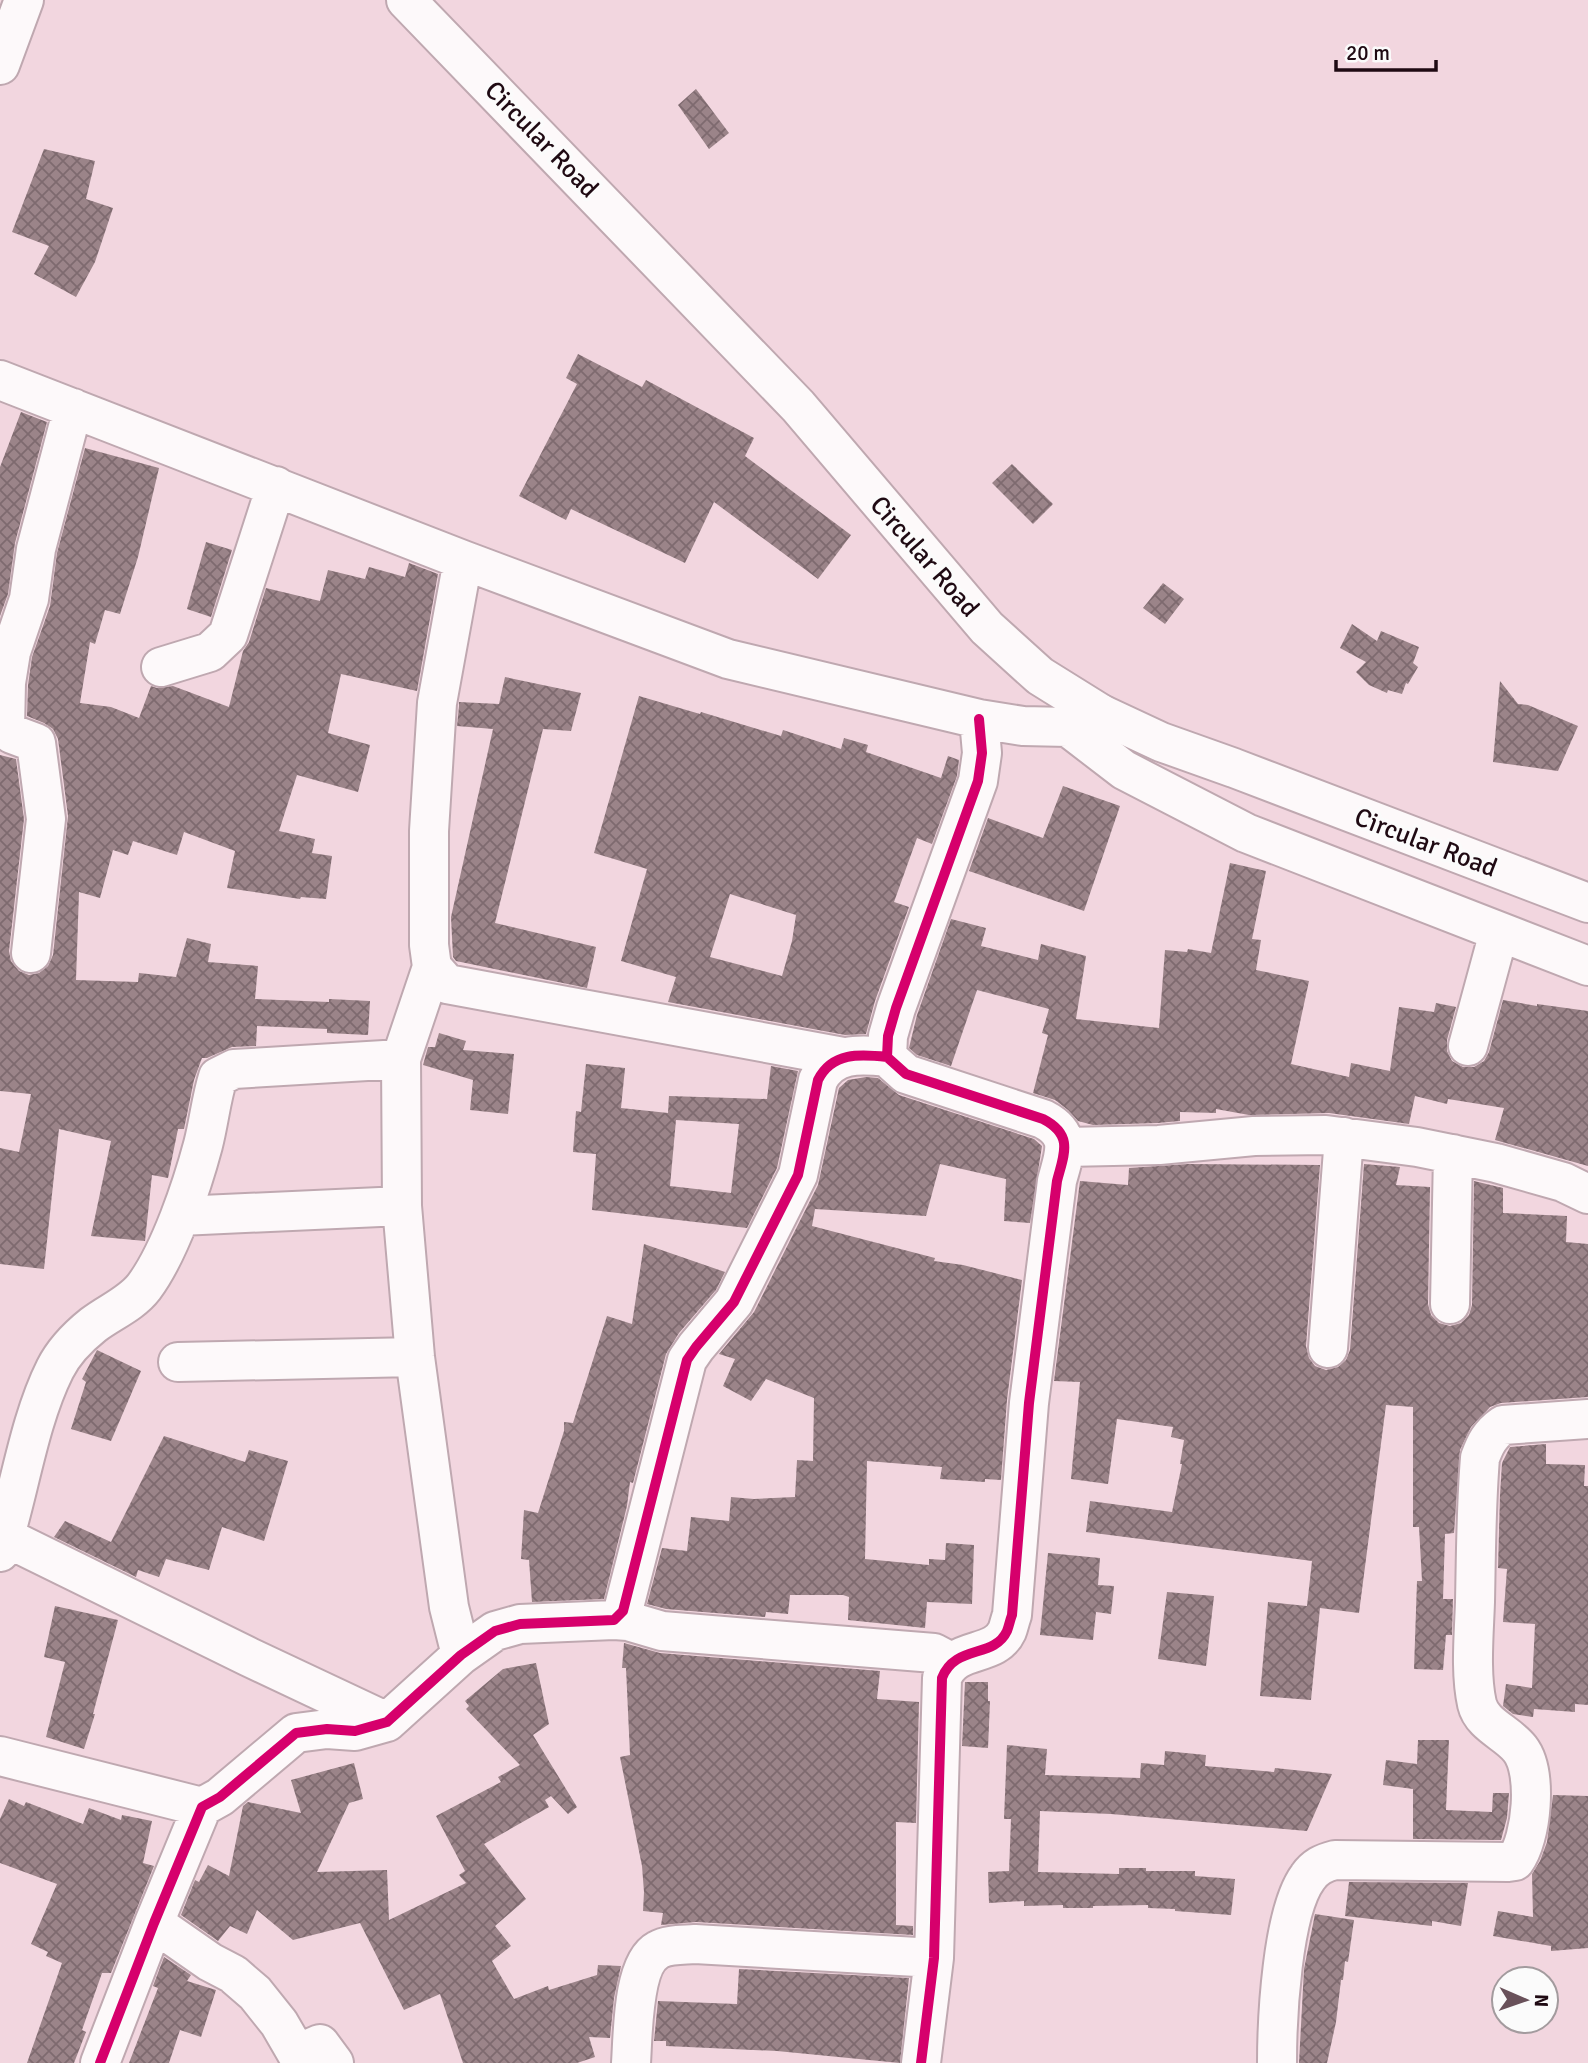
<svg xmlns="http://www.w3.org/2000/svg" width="1588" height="2063" viewBox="0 0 1588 2063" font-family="Signika,sans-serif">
<defs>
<pattern id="building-cross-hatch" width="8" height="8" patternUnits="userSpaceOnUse" patternTransform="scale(1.75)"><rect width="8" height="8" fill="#9b8489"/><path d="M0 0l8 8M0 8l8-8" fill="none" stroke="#7e6a6f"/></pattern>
</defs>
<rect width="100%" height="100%" fill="#f2d6df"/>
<path fill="url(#building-cross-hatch)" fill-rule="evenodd" d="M 696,89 L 729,133 L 709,149 L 678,105 Z
M 44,149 L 95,161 L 86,199 L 113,208 L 95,262 L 76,297 L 34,274 L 49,246 L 12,232 Z
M 578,354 L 642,387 L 646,380 L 754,438 L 745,456 L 851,535 L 818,579 L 714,502 L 685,563 L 571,509 L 566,520 L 519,496 L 577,384 L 566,378 Z
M 21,412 L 47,422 L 15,543 L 8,594 L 0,616 L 0,467 Z
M 85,448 L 159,468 L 138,557 L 120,614 L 105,610 L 95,644 L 90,642 L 80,703 L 111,707 L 139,718 L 151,686 L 157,688 L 173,686 L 229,707 L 243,651 L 249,642 L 266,588 L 320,601 L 328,570 L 365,579 L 369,567 L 405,577 L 409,563 L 438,574 L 417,691 L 341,674 L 328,733 L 370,745 L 358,792 L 297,775 L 279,831 L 315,839 L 312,853 L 332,856 L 326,899 L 301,897 L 300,899 L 227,888 L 235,851 L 184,832 L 177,855 L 133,841 L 128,855 L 113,850 L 100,898 L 79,892 L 76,980 L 138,982 L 139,973 L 176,977 L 187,938 L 211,944 L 208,962 L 258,966 L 255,999 L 329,1002 L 329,999 L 370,1001 L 368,1035 L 327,1033 L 327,1029 L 257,1026 L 256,1046 L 232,1047 L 207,1058 L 202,1058 L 194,1080 L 184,1129 L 178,1129 L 168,1178 L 152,1175 L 145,1241 L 91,1236 L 111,1141 L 59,1129 L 44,1269 L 0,1264 L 0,1148 L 19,1152 L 31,1094 L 0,1091 L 0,755 L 16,759 L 24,819 L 9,951 L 11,961 L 19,971 L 29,975 L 39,973 L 48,966 L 53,955 L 68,816 L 58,739 L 53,729 L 44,723 L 27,716 L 28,685 L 32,657 L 50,606 L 57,553 Z
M 1012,464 L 1053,504 L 1033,524 L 992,483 Z
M 206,542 L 232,550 L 211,617 L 187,609 Z
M 1163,583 L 1184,599 L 1165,624 L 1143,608 Z
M 1352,624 L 1377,641 L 1381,631 L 1419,647 L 1413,663 L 1418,667 L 1408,684 L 1406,683 L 1402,694 L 1388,690 L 1387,693 L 1369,685 L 1356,672 L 1366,662 L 1340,648 Z
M 505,677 L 581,693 L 571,731 L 543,729 L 495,923 L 596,947 L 587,988 L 456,961 L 453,957 L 451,917 L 493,729 L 457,726 L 459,706 L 459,702 L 499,704 Z
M 1500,681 L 1518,704 L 1528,705 L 1578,726 L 1558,771 L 1493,762 Z
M 639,696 L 700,714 L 701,712 L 781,736 L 783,730 L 841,749 L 844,738 L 868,745 L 866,752 L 941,778 L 948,756 L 959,760 L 957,776 L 932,844 L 917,838 L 894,902 L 909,907 L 875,1001 L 866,1034 L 845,1035 L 668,1002 L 676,977 L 621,961 L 647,869 L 594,853 ZM 730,894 L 796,915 L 792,941 L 782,976 L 710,957 Z
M 1063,786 L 1120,806 L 1084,911 L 969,871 L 988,818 L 1043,838 Z
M 1230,863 L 1266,871 L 1252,939 L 1261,940 L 1256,970 L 1309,981 L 1291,1064 L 1349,1077 L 1351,1063 L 1390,1071 L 1399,1007 L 1434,1012 L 1436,1003 L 1456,1007 L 1447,1040 L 1447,1051 L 1452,1061 L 1463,1067 L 1474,1067 L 1484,1061 L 1489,1052 L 1503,1000 L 1537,1006 L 1537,1004 L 1588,1011 L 1588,1166 L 1495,1140 L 1504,1108 L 1448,1099 L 1447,1104 L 1415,1096 L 1409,1124 L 1329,1113 L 1249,1115 L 1216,1109 L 1216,1113 L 1180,1112 L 1180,1121 L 1158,1123 L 1093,1125 L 1078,1121 L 1068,1110 L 1055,1100 L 1033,1093 L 1048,1035 L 1042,1033 L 1049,1009 L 977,990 L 951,1066 L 917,1055 L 909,1048 L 917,1015 L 951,919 L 986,928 L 981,946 L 1038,960 L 1041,944 L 1086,956 L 1076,1019 L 1159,1028 L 1165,950 L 1187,952 L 1188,949 L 1211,953 Z
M 439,1033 L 466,1041 L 463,1050 L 514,1054 L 508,1114 L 470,1110 L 473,1080 L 423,1065 L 428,1047 L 435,1047 Z
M 586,1064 L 625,1068 L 621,1108 L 668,1113 L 669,1096 L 767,1099 L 771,1066 L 798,1071 L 777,1168 L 747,1228 L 592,1210 L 596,1154 L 573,1152 L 576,1111 L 581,1112 ZM 676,1120 L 739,1124 L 731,1193 L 670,1186 Z
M 866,1077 L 878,1078 L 899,1095 L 1034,1139 L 1042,1146 L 1030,1223 L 1004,1221 L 1006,1179 L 940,1164 L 926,1216 L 815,1209 L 812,1226 L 935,1258 L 934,1261 L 963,1265 L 1022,1280 L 1007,1400 L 1001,1480 L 985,1479 L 985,1482 L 940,1479 L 942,1467 L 867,1461 L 865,1559 L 929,1565 L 929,1559 L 945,1560 L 946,1543 L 974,1545 L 972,1604 L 927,1602 L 925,1628 L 848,1620 L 849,1597 L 843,1595 L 790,1595 L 788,1614 L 766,1612 L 765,1617 L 666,1609 L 647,1604 L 662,1548 L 687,1551 L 691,1517 L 729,1521 L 731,1497 L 754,1499 L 795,1497 L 797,1460 L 813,1461 L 814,1398 L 766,1379 L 751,1401 L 723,1386 L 735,1359 L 719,1354 L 754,1312 L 818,1185 L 839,1088 L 848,1080 Z
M 1188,1164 L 1320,1165 L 1306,1346 L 1309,1358 L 1315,1366 L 1326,1370 L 1338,1367 L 1346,1360 L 1350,1350 L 1364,1164 L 1400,1167 L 1396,1185 L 1430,1187 L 1428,1304 L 1431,1315 L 1439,1323 L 1450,1326 L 1461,1323 L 1469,1315 L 1472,1305 L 1474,1181 L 1503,1188 L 1503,1213 L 1567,1216 L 1566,1242 L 1588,1244 L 1588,1397 L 1501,1403 L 1490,1407 L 1471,1427 L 1460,1450 L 1454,1533 L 1445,1534 L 1443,1599 L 1453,1599 L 1452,1635 L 1446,1635 L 1443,1670 L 1414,1669 L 1417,1581 L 1422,1581 L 1419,1527 L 1413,1527 L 1413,1407 L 1386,1405 L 1359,1613 L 1320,1608 L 1311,1700 L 1260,1696 L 1268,1602 L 1307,1606 L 1312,1561 L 1086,1532 L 1090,1501 L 1172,1512 L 1182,1464 L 1180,1464 L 1184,1440 L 1171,1437 L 1173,1427 L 1117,1419 L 1108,1484 L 1071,1479 L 1080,1382 L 1054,1381 L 1080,1181 L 1128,1185 L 1129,1168 Z
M 644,1244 L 725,1272 L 716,1290 L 679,1333 L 666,1354 L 633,1483 L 630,1482 L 627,1506 L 604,1599 L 532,1602 L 529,1560 L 521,1559 L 524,1510 L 538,1513 L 564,1431 L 564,1422 L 573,1423 L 607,1316 L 632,1324 Z
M 97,1350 L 141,1371 L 111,1441 L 71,1429 L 86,1382 L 82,1379 Z
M 164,1436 L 245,1462 L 249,1450 L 288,1461 L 264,1541 L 222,1527 L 209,1570 L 166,1559 L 159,1577 L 138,1570 L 136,1577 L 54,1537 L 65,1521 L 111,1542 Z
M 1546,1444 L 1546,1464 L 1585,1465 L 1584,1486 L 1588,1486 L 1588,1705 L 1575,1704 L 1575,1712 L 1534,1709 L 1533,1717 L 1513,1714 L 1503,1706 L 1506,1684 L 1532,1688 L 1535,1624 L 1503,1622 L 1507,1569 L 1498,1568 L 1500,1495 L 1502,1463 L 1510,1447 Z
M 1048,1553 L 1100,1558 L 1098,1585 L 1114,1586 L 1111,1614 L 1096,1612 L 1093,1640 L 1040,1635 Z
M 1167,1592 L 1214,1596 L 1206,1666 L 1158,1659 Z
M 55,1606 L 118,1620 L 93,1714 L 95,1714 L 84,1749 L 46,1737 L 65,1662 L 44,1657 Z
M 624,1643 L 660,1653 L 880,1671 L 877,1699 L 919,1702 L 916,1823 L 896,1822 L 896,1925 L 913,1926 L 913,1935 L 696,1922 L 661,1925 L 663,1913 L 643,1911 L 644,1892 L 642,1866 L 620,1757 L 630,1755 L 626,1668 L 622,1668 Z
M 536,1663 L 549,1724 L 533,1735 L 577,1807 L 568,1814 L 551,1796 L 545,1800 L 549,1807 L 484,1844 L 526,1899 L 495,1926 L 511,1946 L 492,1961 L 514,1999 L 548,1986 L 549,1990 L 597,1975 L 598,1965 L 621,1966 L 614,1998 L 610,2038 L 589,2037 L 595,2057 L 577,2063 L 463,2063 L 440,1994 L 404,2010 L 360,1923 L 293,1940 L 257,1910 L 247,1934 L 230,1926 L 218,1941 L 181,1915 L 195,1880 L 199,1882 L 208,1865 L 229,1876 L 243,1806 L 248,1802 L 301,1813 L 291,1780 L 354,1763 L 363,1799 L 349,1803 L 317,1872 L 387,1870 L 389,1920 L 466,1883 L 459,1875 L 465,1871 L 436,1816 L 501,1782 L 498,1777 L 520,1765 L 466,1709 L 469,1706 L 465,1701 L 503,1669 Z
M 965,1682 L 988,1682 L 988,1701 L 990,1701 L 988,1748 L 962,1746 Z
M 1418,1740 L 1449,1740 L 1446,1810 L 1492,1812 L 1493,1793 L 1509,1793 L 1507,1818 L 1501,1840 L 1413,1839 L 1413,1789 L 1383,1785 L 1386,1760 L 1417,1764 Z
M 1007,1745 L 1047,1749 L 1045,1775 L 1140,1778 L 1141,1763 L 1164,1765 L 1165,1751 L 1206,1755 L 1205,1766 L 1274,1772 L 1275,1768 L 1332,1774 L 1307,1831 L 1111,1814 L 1040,1811 L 1038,1872 L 1119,1874 L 1119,1868 L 1146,1868 L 1146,1871 L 1195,1871 L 1195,1876 L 1235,1879 L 1231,1915 L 1175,1911 L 1175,1909 L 1148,1908 L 1148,1905 L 1093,1906 L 1093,1908 L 1063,1908 L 1063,1905 L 1024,1906 L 1024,1901 L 989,1903 L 988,1872 L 1009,1871 L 1011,1819 L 1004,1819 Z
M 1553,1795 L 1588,1796 L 1588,1948 L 1551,1951 L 1551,1946 L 1493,1936 L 1498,1911 L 1533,1917 L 1532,1874 L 1540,1861 L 1547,1842 Z
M 9,1799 L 24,1806 L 26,1802 L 83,1824 L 89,1808 L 121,1820 L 122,1815 L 152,1821 L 143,1863 L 154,1866 L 111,1973 L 102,1973 L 82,2030 L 86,2032 L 74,2063 L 27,2063 L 62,1963 L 46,1956 L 48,1952 L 31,1944 L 57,1884 L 0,1863 L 0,1819 Z
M 1349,1882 L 1468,1883 L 1461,1926 L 1432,1921 L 1432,1926 L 1345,1916 Z
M 1315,1914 L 1354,1920 L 1348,1962 L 1345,1961 L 1343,1980 L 1341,1980 L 1336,2022 L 1327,2063 L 1299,2063 L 1304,1969 Z
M 164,1957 L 191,1975 L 187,1981 L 216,1990 L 201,2037 L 180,2030 L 169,2063 L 129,2063 L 158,1988 L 153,1986 Z
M 739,1969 L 909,1978 L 900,2063 L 777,2051 L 666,2046 L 666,2041 L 654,2041 L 658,2001 L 737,2004 Z"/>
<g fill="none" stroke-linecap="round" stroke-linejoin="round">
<g stroke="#bfa8b0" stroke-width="42">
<path id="minor" d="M 0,65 L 24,0
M 0,380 L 463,560 L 728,659 L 979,719 L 1023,726 L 1068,727 L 1101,714
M 463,560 L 437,703 L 429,831 L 429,945 L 432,967 L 447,984 L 843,1057
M 161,667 L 210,652 L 228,635 L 276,486
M 1068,727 L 1124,770 L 1246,833 L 1588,966
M 31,953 L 46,819 L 36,743 L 12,734 L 5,728 L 6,683 L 11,652 L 29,599 L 36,549 L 73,408
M 432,967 L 401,1059 L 402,1206 L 415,1357 L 449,1607 L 461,1655
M 1468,1046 L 1499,932
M 1066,1147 L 1159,1145 L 1254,1136 L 1326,1135 L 1417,1147 L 1496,1163 L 1563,1182 L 1588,1194
M 180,1216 L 402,1206
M 1450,1304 L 1453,1154
M 1328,1348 L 1344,1137
M 178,1362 L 415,1357
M 5,1537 L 249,1657 L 387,1722
M 0,1552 C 19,1494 28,1423 55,1369 C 64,1351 78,1337 93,1325 C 110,1312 131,1304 144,1287 C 170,1252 192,1186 203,1145 C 209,1122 211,1099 218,1077 L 234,1069 L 401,1059
M 614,1620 L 628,1621 L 662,1631 L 934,1653 L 951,1662
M 0,1756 L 202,1807
M 154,1923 L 210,1962 L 233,1974 L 255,1993 L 279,2023 L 297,2054 L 320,2044 L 334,2063
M 100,2063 L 154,1923 L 202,1807 L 220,1797 L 296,1733 L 327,1729 L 355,1731 L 387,1722 L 461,1655 L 495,1631 L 520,1624 L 614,1620 L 623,1611 L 687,1360 L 696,1347 L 734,1302 L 798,1175 L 818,1080 C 832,1052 860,1054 887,1057
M 631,2063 C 633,2036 632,1964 658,1950 C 668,1944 683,1945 695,1944 L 934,1958
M 921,2063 L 934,1958 L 942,1678 C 955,1644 994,1659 1007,1631 C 1009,1626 1010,1620 1012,1615 L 1029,1403 L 1057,1181 C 1064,1154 1074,1135 1043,1119 L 906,1074 L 887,1057 L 888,1036 L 896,1008 L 978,781 L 982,753 L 979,719
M 1277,2063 C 1277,2018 1282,1912 1308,1877 C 1315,1867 1323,1863 1335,1860 L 1508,1862 L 1515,1861 C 1532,1838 1538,1772 1520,1749 C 1508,1733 1482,1725 1477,1704 C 1470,1673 1474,1633 1475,1602 C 1476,1554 1476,1506 1480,1458 C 1485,1444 1490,1434 1503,1425 L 1588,1419"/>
</g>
<g stroke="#bfa8b0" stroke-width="42">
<path id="major" d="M 406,0 L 798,406 L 987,628 L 1040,676 L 1101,714 L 1161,742 L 1234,768 L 1588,903"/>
</g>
<use href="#minor" stroke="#fdf9fa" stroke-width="38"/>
<use href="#major" stroke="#fdf9fa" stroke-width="38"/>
<g stroke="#fbfbfb" stroke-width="15">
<path id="cycleway" d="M 100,2063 L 154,1923 L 202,1807 L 220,1797 L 296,1733 L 327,1729 L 355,1731 L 387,1722 L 461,1655 L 495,1631 L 520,1624 L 614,1620 L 623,1611 L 687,1360 L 696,1347 L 734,1302 L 798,1175 L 818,1080 C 832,1052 860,1054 887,1057
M 921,2063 L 934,1958 L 942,1678 C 955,1644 994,1659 1007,1631 C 1009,1626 1010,1620 1012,1615 L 1029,1403 L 1057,1181 C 1064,1154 1074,1135 1043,1119 L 906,1074 L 887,1057 L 888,1036 L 896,1008 L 978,781 L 982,753 L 979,719"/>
</g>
<use href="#cycleway" stroke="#d6006c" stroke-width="10"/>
</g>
<g text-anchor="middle" stroke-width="7" stroke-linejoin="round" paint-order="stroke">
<g font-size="26" fill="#1f0a13" stroke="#fbfbfb">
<text transform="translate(542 139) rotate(46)" y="9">Circular Road</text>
<text transform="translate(925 556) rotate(49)" y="9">Circular Road</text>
<text transform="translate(1426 842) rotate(21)" y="9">Circular Road</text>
</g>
</g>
<g transform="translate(1525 2000) rotate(92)"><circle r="33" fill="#fbfbfb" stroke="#a39b9e" stroke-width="2"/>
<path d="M0-5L12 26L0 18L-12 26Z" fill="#69515a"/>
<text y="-10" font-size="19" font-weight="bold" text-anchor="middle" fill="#1f0a13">N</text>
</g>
<path d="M1336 60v10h100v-10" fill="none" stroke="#1f0a13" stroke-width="3.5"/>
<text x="1346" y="60" font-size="21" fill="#1f0a13" stroke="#fbfbfb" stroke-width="5" paint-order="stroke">20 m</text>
</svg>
